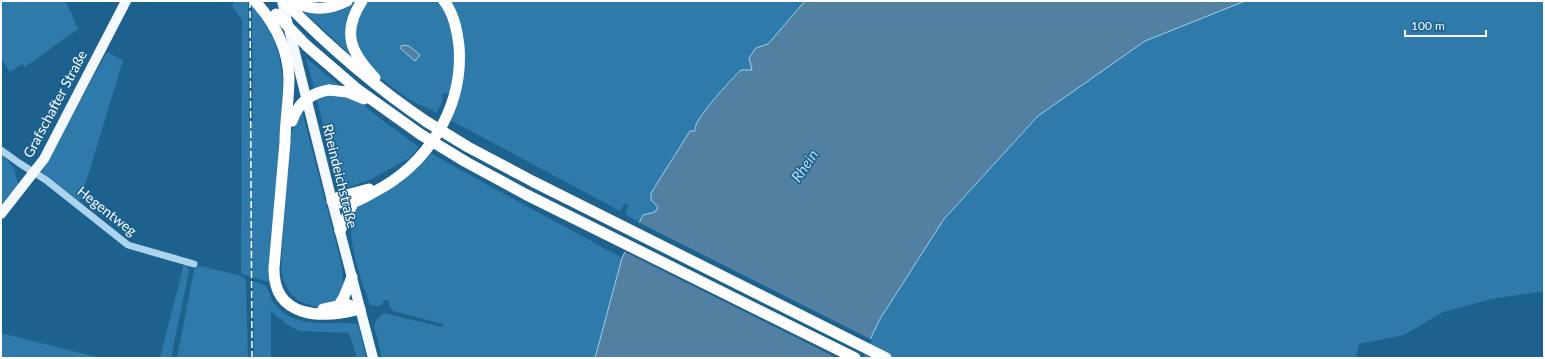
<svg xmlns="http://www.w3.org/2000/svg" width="1545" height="359" viewBox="0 0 1545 359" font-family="Lato,sans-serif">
<rect width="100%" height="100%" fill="#1d618f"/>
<path fill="#2d7aab" d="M 1,1 L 66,1 L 78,29 L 25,67 L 22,64 L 10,72 L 1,58 Z
M 235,1 L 248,1 L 249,122 L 253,121 L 252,5 C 273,30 279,47 283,79 L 272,283 L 241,274 L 242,20 L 232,6 Z
M 298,1 L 805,1 L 768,44 L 756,48 L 752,70 L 748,70 L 734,76 L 702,116 L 696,125 L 695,131 L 690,131 L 651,193 L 651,200 L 658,207 L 655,212 L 643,215 L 640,223 L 625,214 L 629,205 L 625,203 L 620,211 L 450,120 L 451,93 L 442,94 L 443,99 L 437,113 L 408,99 L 353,57 L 301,9 Z
M 1239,1 L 1544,1 L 1544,291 L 1492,299 L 1443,312 L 1404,335 L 1359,344 L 1356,358 L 861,358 L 880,319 L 944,219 L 1040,114 L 1148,38 Z
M 107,52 L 123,60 L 80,202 L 41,173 Z
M 306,58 L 382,120 L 419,147 L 409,158 L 372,179 L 346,188 L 339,186 Z
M 302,111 L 341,262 L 344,287 L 338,298 L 328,305 L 321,307 L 312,306 L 299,301 L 290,293 L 283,279 L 281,268 L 289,147 L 291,133 Z
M 429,152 C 493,189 558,222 622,258 L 595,358 L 382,358 L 374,326 L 376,320 L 384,313 L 443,327 L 443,324 L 393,311 L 390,307 L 389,301 L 385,300 L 380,306 L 370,305 C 360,279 346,236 352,208 Z
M 1,153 L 14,168 L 18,184 L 1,205 Z
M 184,264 L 187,266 L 189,271 L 171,358 L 160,358 Z
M 200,266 L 238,275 L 243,277 L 246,281 L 248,358 L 177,358 L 194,270 L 196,267 Z
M 253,281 L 265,285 C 269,290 270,297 273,302 C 289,324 315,324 339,323 C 345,323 352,323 358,324 L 366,358 L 357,358 L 349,333 L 300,331 L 287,325 L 271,311 L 271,358 L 254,358 Z
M 1,333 L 101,358 L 1,358 Z"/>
<path fill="#5180a0" stroke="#9fd1ef" d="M 805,1 L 1245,1 L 1145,41 L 1038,116 L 944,219 L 880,319 L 861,358 L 595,358 L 622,258 L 643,215 L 655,212 L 658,207 L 651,200 L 651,193 L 690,131 L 695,131 C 695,131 695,126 696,125 C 699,115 733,77 741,70 L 752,70 L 749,58 L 756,48 L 768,44 Z
M 404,45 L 409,46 L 419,54 L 420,55 L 415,61 L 401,49 L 401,46 Z"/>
<path fill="#1d618f" d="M 638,222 L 872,340 L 863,358 L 837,358 L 623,251 Z"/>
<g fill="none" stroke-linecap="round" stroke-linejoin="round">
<path stroke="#acd4ed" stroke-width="7" d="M 1,150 L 19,163 L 46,180 L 128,245 L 194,264"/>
<path stroke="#f3f9ff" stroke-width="10" d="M 282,1 L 332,201 L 373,358
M 1,214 L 44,159 L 126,1"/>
<path stroke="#fff" stroke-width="11" d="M 255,1 C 274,22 288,49 289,78 C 289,100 285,121 285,142 L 274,268 C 273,319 323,319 360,309
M 284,1 C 328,46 375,87 427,122
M 292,1 C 311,11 328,11 347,1
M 362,1 C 341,33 351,53 375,78
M 307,46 L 357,89 L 420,134
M 329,90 L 347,92 L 364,99
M 534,182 L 886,358
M 527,195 L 855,358
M 332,201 C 350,207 358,201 374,192 C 427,165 464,108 459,46 C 457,30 454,14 444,1
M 332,201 L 339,197 L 369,189
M 340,231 L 353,203
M 339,305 L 344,297 L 352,277
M 323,309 L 346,304 L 360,309"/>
<path stroke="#fff" stroke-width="1.5" stroke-dasharray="7 3" stroke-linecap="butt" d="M 250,1 L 252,358"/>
<path stroke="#fff" stroke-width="11" d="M 276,14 L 307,46
M 292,121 C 298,103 311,93 329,90
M 427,122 L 468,147 L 534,182
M 420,134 L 466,162 L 527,195"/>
</g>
<g text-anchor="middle" stroke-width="3" stroke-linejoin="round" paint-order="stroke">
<g font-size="14" fill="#fff" stroke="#1d618f">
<text transform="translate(55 104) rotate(-62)" y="5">Grafschafter Straße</text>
<text transform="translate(340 176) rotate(76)" y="5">Rheindeichstraße</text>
<text transform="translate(107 211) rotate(38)" y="5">Hegentweg</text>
</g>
<g font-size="15" font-style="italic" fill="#b8ddf4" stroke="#1d618f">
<text transform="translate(805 166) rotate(-56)" y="5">Rhein</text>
</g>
</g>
<rect width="1545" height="359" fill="none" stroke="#ffffff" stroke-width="4"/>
<path d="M1405 30v6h81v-6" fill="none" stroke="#ffffff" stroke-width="2"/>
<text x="1411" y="30" font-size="12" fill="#ffffff" stroke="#1d618f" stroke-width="3" paint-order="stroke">100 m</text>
</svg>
